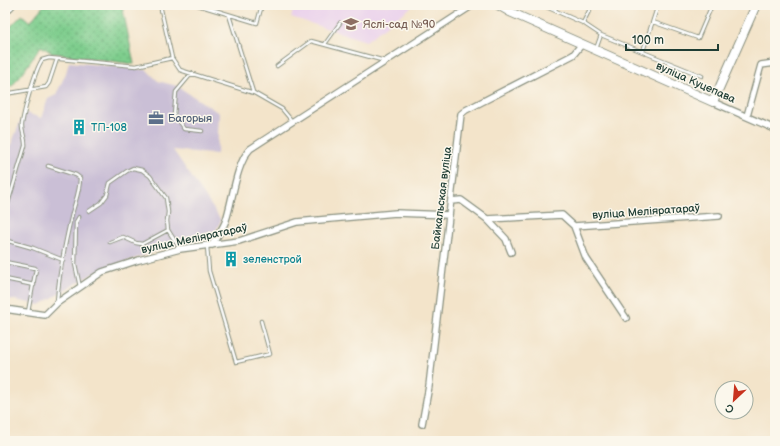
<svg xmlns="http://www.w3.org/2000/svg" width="780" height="446" viewBox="0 0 780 446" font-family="'Balsamiq Sans',sans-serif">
<defs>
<pattern id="grass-dots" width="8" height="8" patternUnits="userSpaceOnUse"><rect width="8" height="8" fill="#7ecd8d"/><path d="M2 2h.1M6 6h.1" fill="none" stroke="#67a874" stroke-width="1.8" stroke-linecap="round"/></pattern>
</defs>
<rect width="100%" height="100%" fill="#fbf7ec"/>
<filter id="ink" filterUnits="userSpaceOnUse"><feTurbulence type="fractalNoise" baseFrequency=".025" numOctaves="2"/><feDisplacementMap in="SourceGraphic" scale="8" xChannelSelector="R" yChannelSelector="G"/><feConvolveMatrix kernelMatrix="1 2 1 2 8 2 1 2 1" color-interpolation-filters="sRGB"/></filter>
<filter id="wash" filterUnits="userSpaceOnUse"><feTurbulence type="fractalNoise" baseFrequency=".012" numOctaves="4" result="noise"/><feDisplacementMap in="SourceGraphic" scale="16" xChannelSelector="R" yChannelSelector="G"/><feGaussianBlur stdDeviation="0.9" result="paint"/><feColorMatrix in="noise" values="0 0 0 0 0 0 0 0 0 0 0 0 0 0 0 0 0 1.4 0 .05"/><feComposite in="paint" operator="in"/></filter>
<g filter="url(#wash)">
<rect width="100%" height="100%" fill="#f3e4ca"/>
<path fill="#ead1ec" d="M 295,5 L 414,5 L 366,41 L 291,17 Z"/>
<path fill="#cabfd6" d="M 69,62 L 147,70 L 158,81 L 177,86 L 219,113 L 217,154 L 173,150 L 221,220 L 216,230 L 94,273 L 40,305 L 5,298 L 5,161 L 20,122 L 26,113 L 41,118 L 48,99 L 56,95 L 66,73 Z"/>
<path fill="url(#grass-dots)" stroke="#4e8560" d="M 44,5 L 122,5 L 134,64 L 52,53 L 41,46 L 24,71 L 12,86 L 5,87 L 5,32 L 22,15 L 30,22 Z"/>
</g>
<g filter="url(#ink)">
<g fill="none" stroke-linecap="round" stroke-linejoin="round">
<g stroke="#89907f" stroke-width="4.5">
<path id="service" d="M 160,5 L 172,58 L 180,70 L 254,93 L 282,109 L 292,121
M 198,5 L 257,23 L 262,5
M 542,5 L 583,23 L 601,35 L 596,49
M 555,10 L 557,5
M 229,15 L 253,92
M 653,22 L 698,38 L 712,5
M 583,23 L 592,5
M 601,35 L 702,76
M 325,44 L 340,23
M 643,51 L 658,5
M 277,66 L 311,41 L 385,61
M 192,73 L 176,92 L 174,115 L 184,129 L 202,131
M 5,94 L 46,87 L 49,83 L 57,59
M 48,166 L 76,175 L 80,178 C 80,191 75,202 72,214 C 65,243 59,273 57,302
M 8,203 L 25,146 C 26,138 21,132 22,124 C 24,111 35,70 42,60 L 49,58 L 136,66 L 172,58
M 89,211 L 101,203 L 107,195 L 110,183 L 127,171 L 133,168 L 142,170 L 150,176 L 166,198 L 168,212 L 167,221 L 168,230 L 180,249
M 79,217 L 76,222 L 75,264 L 80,287
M 5,240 L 33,248 L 63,260
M 110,242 L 123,237 L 136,243 L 142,244 L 168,230
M 207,246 L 209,271 L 236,362 L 270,354 L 261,321
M 5,262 L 35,268 L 36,269 L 28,312
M 5,279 L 34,285"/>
</g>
<g stroke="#89907f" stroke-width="8">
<path id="minor" d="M 713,102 L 775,129
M 747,116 L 761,65 L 775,63
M 451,201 L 461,200 L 487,219 L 506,239 L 511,252
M 487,219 L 562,215 L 574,226 L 586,258 L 626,318
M 574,226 L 719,216
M 212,245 C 216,237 223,229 226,220 C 233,199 236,164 250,149 L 473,5
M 5,309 L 45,315 L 57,303 L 102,272 L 139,260 L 180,249 L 239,241 L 297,222 L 396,213 L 449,215
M 422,424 L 429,386 L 461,114 L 466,110 L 573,55 L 582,44"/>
</g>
<g stroke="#89907f" stroke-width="10">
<path id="secondary" d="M 498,5 L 510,12 L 713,102 L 756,5
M 5,11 L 11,5"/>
</g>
<use href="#service" stroke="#fff" stroke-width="2.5"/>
<use href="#minor" stroke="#fff" stroke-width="5.5"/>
<use href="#secondary" stroke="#fff" stroke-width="8"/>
</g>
</g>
<defs>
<g id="school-bare" transform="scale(1.2)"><path d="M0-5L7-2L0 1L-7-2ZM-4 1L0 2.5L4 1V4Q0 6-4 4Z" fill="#8d6e63" stroke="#fbf7ec" stroke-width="2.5" paint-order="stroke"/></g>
<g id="office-bare" transform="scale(1.2)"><path d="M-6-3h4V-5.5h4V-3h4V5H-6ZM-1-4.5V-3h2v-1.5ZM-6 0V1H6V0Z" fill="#5c6f8a" stroke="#fbf7ec" stroke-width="2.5" paint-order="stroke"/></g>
<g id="building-bare" transform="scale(1.2)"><path d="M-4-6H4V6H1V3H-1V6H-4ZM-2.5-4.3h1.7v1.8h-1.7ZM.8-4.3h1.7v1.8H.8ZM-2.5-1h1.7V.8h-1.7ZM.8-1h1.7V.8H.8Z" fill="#0f9aa8" stroke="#fbf7ec" stroke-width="2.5" paint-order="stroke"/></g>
</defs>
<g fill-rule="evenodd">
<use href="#school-bare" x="351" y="24"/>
<use href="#office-bare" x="156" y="118"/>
<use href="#building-bare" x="79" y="127"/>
<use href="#building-bare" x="231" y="259"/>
</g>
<g text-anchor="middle" stroke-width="3" stroke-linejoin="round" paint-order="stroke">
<g font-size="11" fill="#785e54" stroke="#fbf7ec" text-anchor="start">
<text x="363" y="28">Яслі-сад №90</text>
</g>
<g font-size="11" fill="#1f3d34" stroke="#fbf7ec">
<text transform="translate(696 82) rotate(24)" y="4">вуліца Куцепава</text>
<text transform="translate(441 198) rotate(-83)" y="4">Байкальская вуліца</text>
<text transform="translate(646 211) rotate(-4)" y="4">вуліца Меліяратараў</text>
<text transform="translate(194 238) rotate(-12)" y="4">вуліца Меліяратараў</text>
</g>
<g font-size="11" fill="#4e5e75" stroke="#fbf7ec" text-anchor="start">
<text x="168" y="122">Багорыя</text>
</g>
<g font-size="11" fill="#0d838f" stroke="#fbf7ec" text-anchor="start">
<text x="91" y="131">ТП-108</text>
<text x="243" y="263">зеленстрой</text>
</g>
</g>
<rect width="780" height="446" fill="none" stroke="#fbf7ec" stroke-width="20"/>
<g transform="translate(734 400) rotate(206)"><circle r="19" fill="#fbf7ec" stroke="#a3ada2"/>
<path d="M0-3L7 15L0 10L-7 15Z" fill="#c8321e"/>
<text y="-6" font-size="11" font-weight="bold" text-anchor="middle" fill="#1f3d34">С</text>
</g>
<path d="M626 44v6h92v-6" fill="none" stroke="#1f3d34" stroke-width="2"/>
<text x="632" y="44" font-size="12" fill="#1f3d34" stroke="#fbf7ec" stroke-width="3" paint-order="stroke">100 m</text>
</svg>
